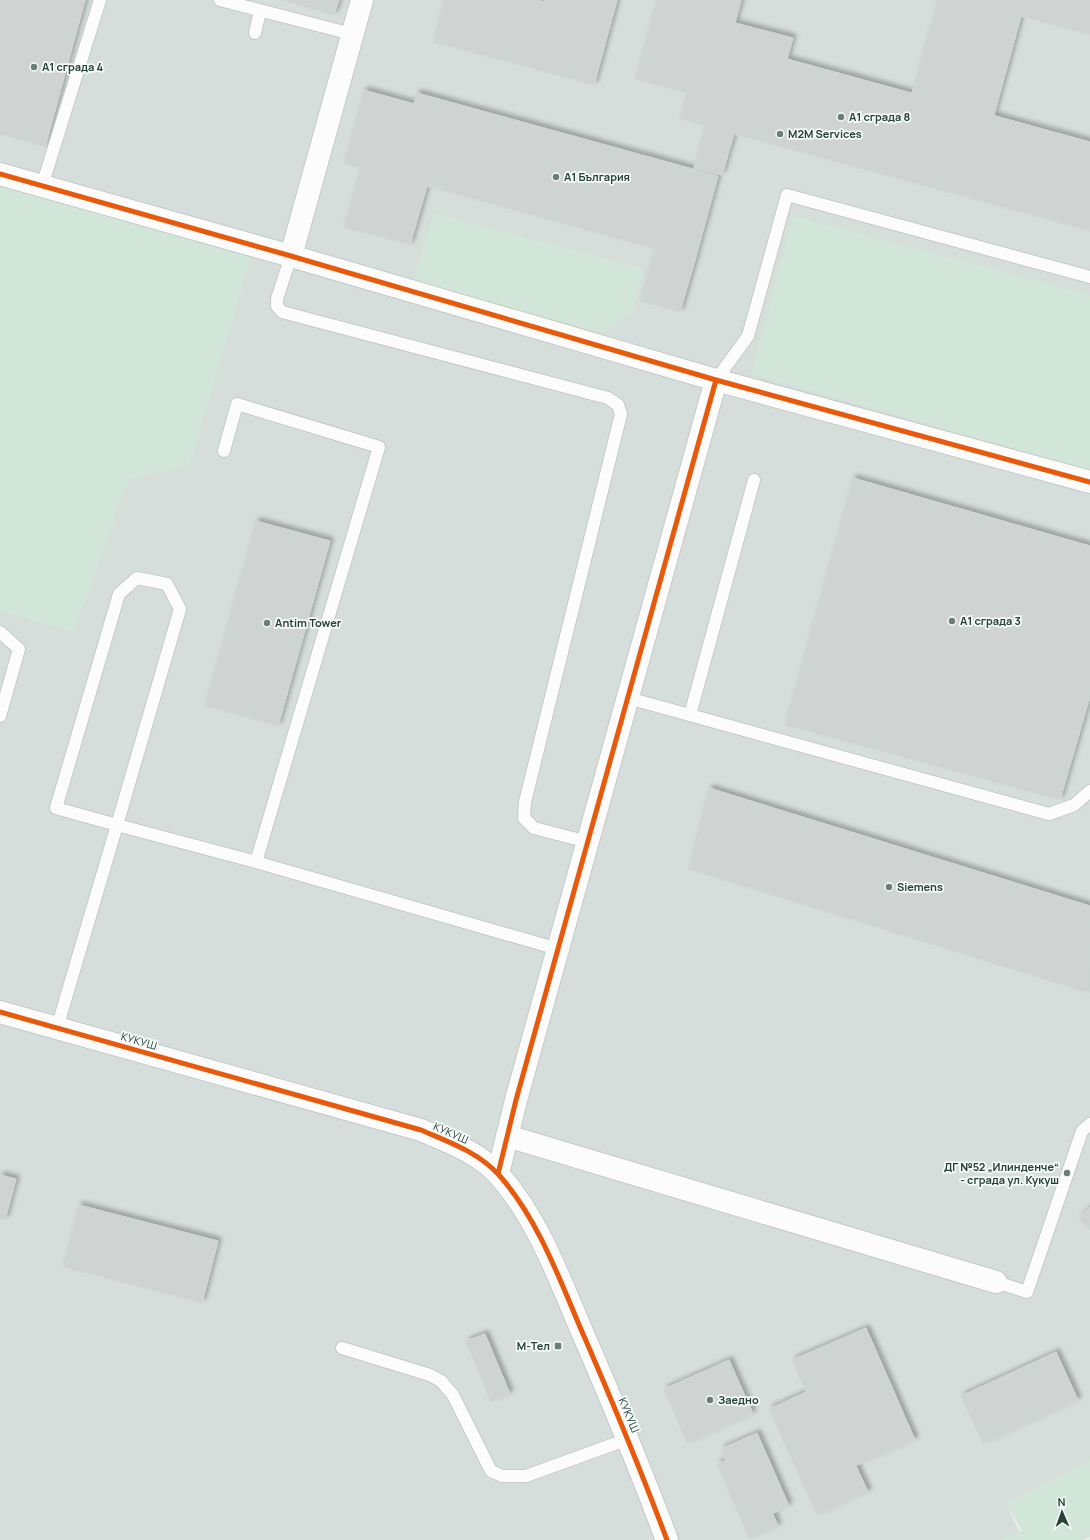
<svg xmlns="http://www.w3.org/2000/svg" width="1090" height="1540" viewBox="0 0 1090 1540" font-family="Manrope,sans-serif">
<defs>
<filter id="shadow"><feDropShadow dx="3.5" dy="-3.5" stdDeviation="2" flood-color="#0004"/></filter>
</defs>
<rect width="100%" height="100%" fill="#e8edeb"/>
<path fill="#d6dedb" d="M 0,0 L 1090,0 L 1090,1462 L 1006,1503 L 1021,1536 L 1012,1540 L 0,1540 Z"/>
<path fill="#d1e6d8" d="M 0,175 L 251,257 L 190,465 L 128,480 L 74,632 L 0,611 Z
M 434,213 L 644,269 L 632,312 L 604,333 L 413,281 Z
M 793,216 L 1090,295 L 1090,470 L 751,374 Z
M 1090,1462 L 1090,1537 L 1083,1540 L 1001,1540 L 1022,1531 L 1006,1503 Z"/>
<path fill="#cfd4d2" stroke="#d1d6d4" filter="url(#shadow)" d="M 0,0 L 85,0 L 45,147 L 0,134 Z
M 282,0 L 339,0 L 334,15 Z
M 444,0 L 538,0 L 544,2 L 544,0 L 617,0 L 594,85 L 433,42 Z
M 657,0 L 741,0 L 735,23 L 793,38 L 787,59 L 1090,142 L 1090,231 L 734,134 L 722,175 L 694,168 L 705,126 L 680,119 L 687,93 L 635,79 Z
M 938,0 L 961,0 L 1021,16 L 994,115 L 912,93 Z
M 962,0 L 1090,0 L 1090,35 L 1021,16 Z
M 364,90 L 414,104 L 394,177 L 344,163 Z
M 417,93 L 718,176 L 695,260 L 394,177 Z
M 361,167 L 427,186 L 410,245 L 344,227 Z
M 655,249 L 695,260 L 680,312 L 640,301 Z
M 853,478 L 1090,546 L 1090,696 L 1060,800 L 785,725 Z
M 256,521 L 330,541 L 278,726 L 205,706 Z
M 709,788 L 1090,906 L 1089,993 L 688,869 Z
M 0,1175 L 16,1179 L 5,1220 L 0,1218 Z
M 79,1205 L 218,1241 L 202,1303 L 63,1267 Z
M 1090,1207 L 1090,1230 L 1079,1219 Z
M 866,1328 L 915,1440 L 841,1472 L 792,1360 Z
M 485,1334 L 510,1394 L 491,1402 L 466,1341 Z
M 1056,1352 L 1078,1400 L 983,1444 L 961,1396 Z
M 729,1360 L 753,1414 L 687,1443 L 664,1389 Z
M 819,1386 L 868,1492 L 817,1515 L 769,1409 Z
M 757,1433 L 789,1506 L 753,1522 L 721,1449 Z
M 746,1451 L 778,1526 L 749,1538 L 717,1464 Z"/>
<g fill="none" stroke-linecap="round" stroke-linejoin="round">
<g stroke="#c5cac8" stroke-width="14">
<path id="service" d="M 220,0 L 352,34
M 255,33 L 260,11
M 42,186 L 100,0
M 291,256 L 277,299 L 277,306 L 282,312 L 608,398 L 618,405 L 621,414 L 525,802 L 524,818 L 534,828 L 588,842
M 716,380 L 748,336 L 787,195 L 1090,277
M 224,451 L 237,404 L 379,447 L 256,862
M 137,578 L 167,584 L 180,609 L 117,825 L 56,808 L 119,594 Z
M 0,632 L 19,649 L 0,716
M 628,698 L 1049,814 L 1074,805 L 1090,791
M 690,715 L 754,480
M 57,1028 L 117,825 L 256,862 L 558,949
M 996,1282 L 1027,1292 L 1082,1131 L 1090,1124
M 342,1348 L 430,1375 L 441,1381 L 453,1395 L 491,1471 L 502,1476 L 526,1476 L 628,1439"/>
</g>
<g stroke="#c5cac8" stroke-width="24">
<path id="minor" d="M 0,174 L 291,256 L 716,380 L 1090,482
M 291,256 L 362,0
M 0,1012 L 421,1130 C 449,1142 478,1152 499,1175 C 537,1218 558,1275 580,1327 C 611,1398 640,1468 667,1540
M 507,1136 L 996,1282
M 498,1174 L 516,1100 L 716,380"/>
</g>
<use href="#service" stroke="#fcfcfc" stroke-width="12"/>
<use href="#minor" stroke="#fcfcfc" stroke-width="22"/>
<g stroke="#f7fbf9" stroke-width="8">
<path id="cycleway" d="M 0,174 L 291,256 L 716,380 L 1090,482
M 0,1012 L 421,1130 C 449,1142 478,1152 499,1175 C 537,1218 558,1275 580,1327 C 611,1398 640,1468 667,1540
M 498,1174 L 516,1100 L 716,380"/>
</g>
<use href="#cycleway" stroke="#e8590c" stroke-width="5"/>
</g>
<g fill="#697e78" stroke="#f7fbf9" stroke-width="1.5">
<circle cx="34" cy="67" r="4"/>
<circle cx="841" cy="117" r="4"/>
<circle cx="780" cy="134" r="4"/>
<circle cx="556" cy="177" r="4"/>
<circle cx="952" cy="621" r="4"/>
<circle cx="267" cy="623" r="4"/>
<circle cx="889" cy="887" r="4"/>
<circle cx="1067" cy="1173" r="4"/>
<rect x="554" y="1342" width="8" height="8" rx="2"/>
<circle cx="710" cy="1400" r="4"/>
</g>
<g text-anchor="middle" stroke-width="3.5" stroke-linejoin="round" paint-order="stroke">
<g font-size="11" font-weight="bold" fill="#24423a" stroke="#f7fbf9" text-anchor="start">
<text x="42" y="71">А1 сграда 4</text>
<text x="849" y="121">А1 сграда 8</text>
<text x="788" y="138">M2M Services</text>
<text x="564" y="181">А1 България</text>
<text x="960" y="625">А1 сграда 3</text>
<text x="275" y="627">Antim Tower</text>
<text x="897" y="891">Siemens</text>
<text x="1059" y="1171" text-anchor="end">ДГ №52 „Илинденче“<tspan x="1059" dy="13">- сграда ул. Кукуш</tspan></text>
<text x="550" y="1350" text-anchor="end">М-Тел</text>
<text x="718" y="1404">Заедно</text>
</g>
<g font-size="11" fill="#24423a" stroke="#f7fbf9">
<text transform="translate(139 1041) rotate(16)" y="4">КУКУШ</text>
<text transform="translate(451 1133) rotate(24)" y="4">КУКУШ</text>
<text transform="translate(629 1415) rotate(67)" y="4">КУКУШ</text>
</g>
</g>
<g transform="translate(1062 1512) rotate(358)" stroke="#f7fbf9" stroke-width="3" paint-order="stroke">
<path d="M0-3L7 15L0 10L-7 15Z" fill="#24423a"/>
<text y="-6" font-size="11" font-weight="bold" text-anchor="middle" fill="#24423a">N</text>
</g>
</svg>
